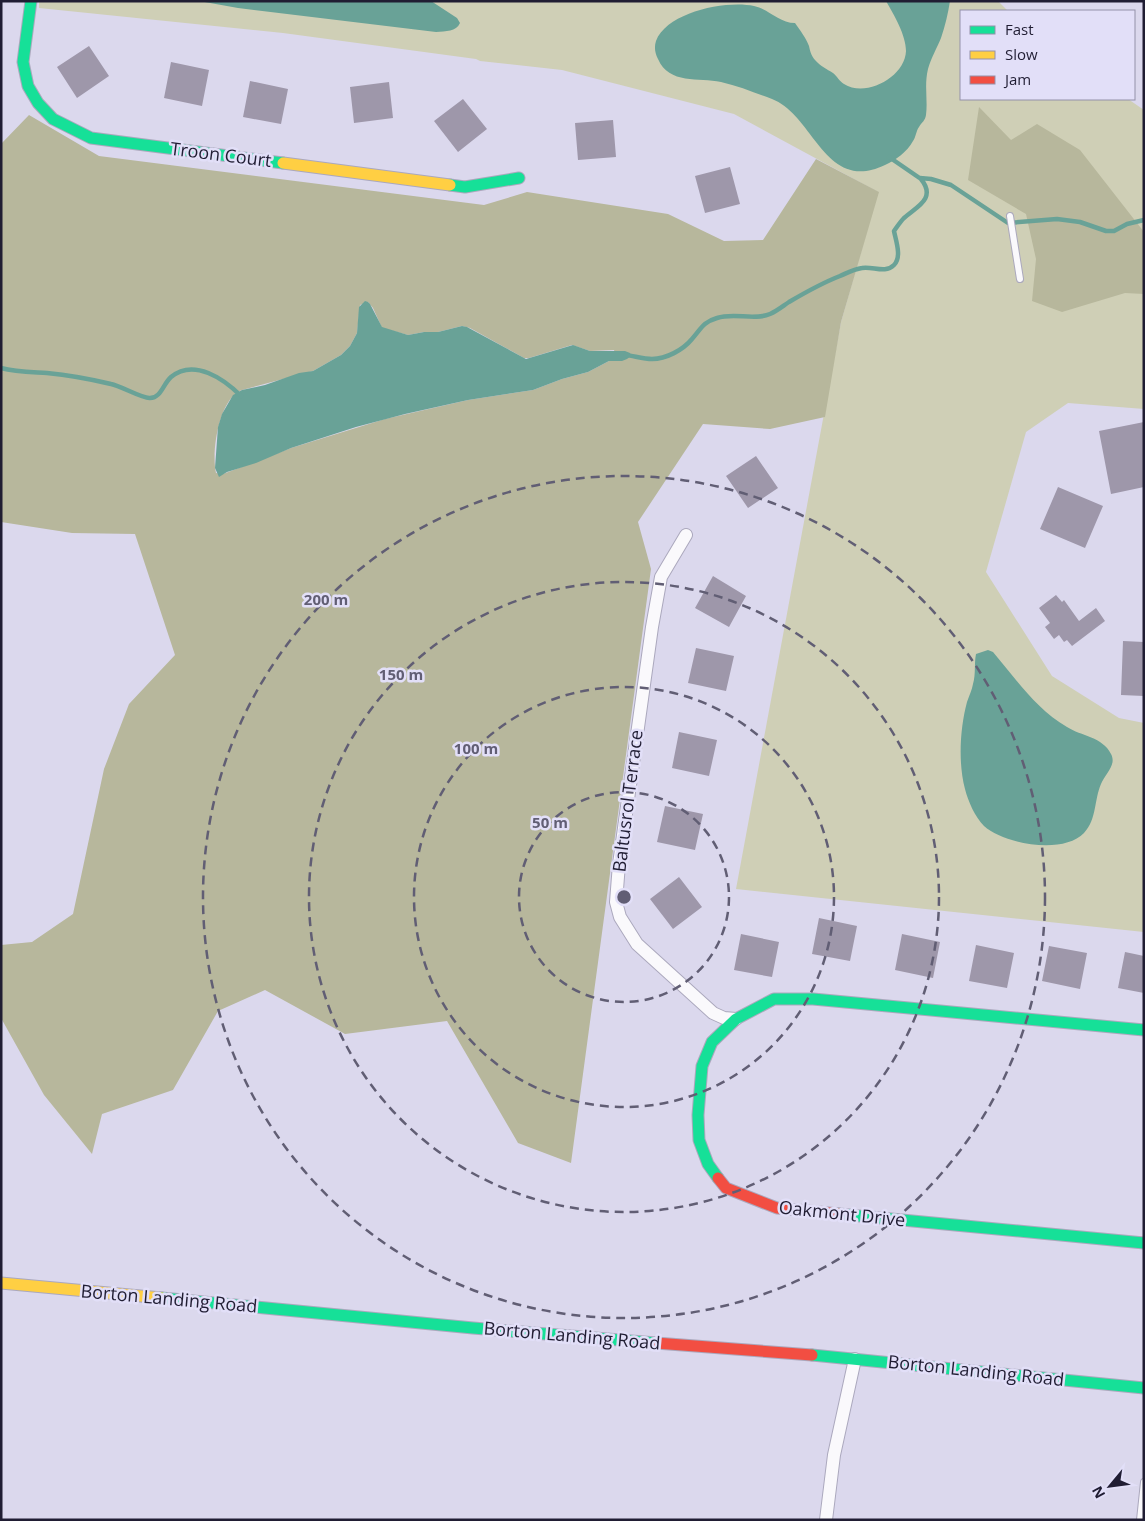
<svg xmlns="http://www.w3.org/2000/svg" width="1145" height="1521" viewBox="0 0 1145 1521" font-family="'Open Sans',sans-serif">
<rect width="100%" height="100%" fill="#dbd8ed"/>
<path fill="#cfcfb6" d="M 39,1 L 998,1 L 1008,11 L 961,11 L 961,99 L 1128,99 L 1144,110 L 1144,409 L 1068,403 L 1026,432 L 986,572 L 1052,676 L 1119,718 L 1144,723 L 1144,932 L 736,889 L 841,322 L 878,192 L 734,114 L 562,70 L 480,61 L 476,59 L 283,33 L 39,8 Z"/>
<path fill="#b7b79c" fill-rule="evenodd" d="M 979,107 L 1011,140 L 1037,124 L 1080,150 L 1144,232 L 1144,294 L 1125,293 L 1062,312 L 1032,301 L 1036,259 L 1026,214 L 968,180 Z
M 29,115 L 99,156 L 484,205 L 527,192 L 668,214 L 724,241 L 763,240 L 816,159 L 879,192 L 841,322 L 825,417 L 770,429 L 703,424 L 638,522 L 651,569 L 571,1163 L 518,1143 L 447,1021 L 345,1034 L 265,990 L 218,1011 L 173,1090 L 102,1114 L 92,1154 L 44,1095 L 1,1018 L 1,945 L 32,942 L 73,914 L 104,769 L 129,704 L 175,655 L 135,534 L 72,533 L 1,522 L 1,144 ZM 368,302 L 373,308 L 382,328 L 408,335 L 424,332 L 438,332 L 462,326 L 470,328 L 524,358 L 529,358 L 572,345 L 590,351 L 614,350 L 617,361 L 609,361 L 588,372 L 562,379 L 533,390 L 468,400 L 385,419 L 291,448 L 223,474 L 216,473 C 211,452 219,398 242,390 L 313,371 L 341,355 L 350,346 L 357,333 L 360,305 Z"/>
<path fill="#69a297" d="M 199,1 L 431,1 L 457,18 L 460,23 C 456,32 446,31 436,32 L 238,8 Z
M 886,1 L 950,1 C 948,14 945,26 941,38 C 937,48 931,58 928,69 C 924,86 928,99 926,115 C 925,121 922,122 919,127 C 916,131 916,137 913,141 C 907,152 896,160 885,165 C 825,194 814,115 772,99 C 755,93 739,86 721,82 C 699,77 669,85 658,59 C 655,53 654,47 656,41 C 667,12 726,0 754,6 C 769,9 779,23 795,23 C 800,30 806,38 809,46 C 810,51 811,55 815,60 C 820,66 827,69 833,73 C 837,76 840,82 844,84 C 866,98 905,77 906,51 C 906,35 894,15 886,1 Z
M 365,301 L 368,302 L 370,304 L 382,327 L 408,335 L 424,332 L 438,332 L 462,326 L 467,327 L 526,359 L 573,345 L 590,351 L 625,351 L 630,353 L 631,356 L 627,359 L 622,361 L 609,361 L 588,372 L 562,379 L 533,390 L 468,400 L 405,414 L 356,427 L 291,448 L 256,463 L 227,472 L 219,477 L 215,468 L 218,427 L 222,414 L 233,395 L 242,390 L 265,385 L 299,373 L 313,371 L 341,355 L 350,346 L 357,333 L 359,307 Z
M 988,650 L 993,652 C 1016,679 1036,709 1067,727 C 1081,736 1103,737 1111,754 C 1117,765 1105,774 1101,784 C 1094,800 1097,819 1084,833 C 1063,855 1004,844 984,826 C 975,817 968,801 965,789 C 958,763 960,728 967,702 C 969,696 972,690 973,684 C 976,674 974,664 976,654 Z"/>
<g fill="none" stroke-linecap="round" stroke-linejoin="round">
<path stroke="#69a297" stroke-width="4.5" d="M 920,178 L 931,179 L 951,185 L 1008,223 L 1057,219 L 1080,222 L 1106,231 L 1114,231 L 1127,224 L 1144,220
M 626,355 C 634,356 644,359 652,359 C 666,359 683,350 692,339 C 701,329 703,322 717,318 C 735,312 753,321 770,314 C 777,311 783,306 789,302 C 806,292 822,283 840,276 C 847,273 854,269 862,268 C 873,266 885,274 894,265 C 902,257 896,241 894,231 C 897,227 900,222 904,218 C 916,207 937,199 921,179 L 889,157
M 1,368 C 16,372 32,372 47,373 C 68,375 90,379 111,384 C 121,386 143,399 150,398 C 161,398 163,384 171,377 C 194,358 224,379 241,396"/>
</g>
<path fill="#9e97aa" d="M 89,46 L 109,76 L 77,98 L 57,67 Z
M 171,62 L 209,70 L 202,106 L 164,98 Z
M 250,81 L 288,89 L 281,124 L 243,117 Z
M 389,82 L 393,118 L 354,123 L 350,87 Z
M 463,99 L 487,129 L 458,152 L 434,121 Z
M 613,120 L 616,157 L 578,160 L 575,123 Z
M 730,167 L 740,204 L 705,213 L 695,176 Z
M 1144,422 L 1144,487 L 1111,494 L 1099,431 Z
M 756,456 L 778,488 L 748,508 L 726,476 Z
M 1058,487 L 1103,506 L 1085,548 L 1040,529 Z
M 713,576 L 746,596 L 729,627 L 695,608 Z
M 1056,595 L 1062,602 L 1064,600 L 1079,621 L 1096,608 L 1105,621 L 1072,646 L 1067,640 L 1064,642 L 1059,635 L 1054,639 L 1045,627 L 1050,623 L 1039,608 Z
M 1123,641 L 1144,642 L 1144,696 L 1121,695 Z
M 696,648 L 734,656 L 726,691 L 688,683 Z
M 679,732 L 717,740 L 709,776 L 672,768 Z
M 665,806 L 703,814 L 695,850 L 657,842 Z
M 679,877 L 702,907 L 673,929 L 650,899 Z
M 819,918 L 857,926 L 850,961 L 812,954 Z
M 741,934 L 779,942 L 772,977 L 734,970 Z
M 902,934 L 940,942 L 933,978 L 895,970 Z
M 976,945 L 1014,953 L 1007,988 L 969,981 Z
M 1049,946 L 1087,953 L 1080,989 L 1042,981 Z
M 1125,952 L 1144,956 L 1144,993 L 1118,988 Z"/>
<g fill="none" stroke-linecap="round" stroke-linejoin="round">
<g stroke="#aba8bd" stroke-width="8">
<path id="lane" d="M 1010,216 L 1020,279
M 1140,1520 L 1144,1482"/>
</g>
<g stroke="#aba8bd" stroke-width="14">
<path id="street" d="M 686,535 L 661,577 L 652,627 L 619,864 L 616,902 L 620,917 L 637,944 L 713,1013 L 724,1018 L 736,1019
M 826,1520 L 834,1455 L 855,1359"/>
</g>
<g stroke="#aba8bd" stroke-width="13">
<path id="fast" d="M 31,1 L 23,62 L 28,86 L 38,103 L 53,119 L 91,138 L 283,163
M 450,185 L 465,187 L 519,178
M 718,1178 L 708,1164 L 699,1140 L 698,1115 L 702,1066 L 712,1042 L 736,1019 L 774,999 L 813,999 L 1144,1030
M 839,1214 L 1144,1243
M 162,1298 L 473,1328 L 656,1343
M 812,1355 L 1144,1388"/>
</g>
<g stroke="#aba8bd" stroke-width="13">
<path id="slow" d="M 283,163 L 450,185
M 1,1283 L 162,1298"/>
</g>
<g stroke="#aba8bd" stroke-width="13">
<path id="jam" d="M 718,1178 L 726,1188 L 777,1208 L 839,1214
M 656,1343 L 812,1355"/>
</g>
<use href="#lane" stroke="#faf9fc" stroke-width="6"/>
<use href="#street" stroke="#faf9fc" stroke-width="12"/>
<use href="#fast" stroke="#16e098" stroke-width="11"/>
<use href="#slow" stroke="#ffcf43" stroke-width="11"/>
<use href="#jam" stroke="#f24e42" stroke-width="11"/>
</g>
<g fill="none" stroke="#615e74" stroke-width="2.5" stroke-dasharray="9 6">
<circle cx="624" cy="897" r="105"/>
<circle cx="624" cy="897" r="210"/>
<circle cx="624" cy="897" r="315"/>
<circle cx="624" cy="897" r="421"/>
</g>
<g text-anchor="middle" stroke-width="5" stroke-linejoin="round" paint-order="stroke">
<g font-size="18" fill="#201d33" stroke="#e2dff8">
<text transform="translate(221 155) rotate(7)" y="6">Troon Court</text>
<text transform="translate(628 801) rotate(-83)" y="6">Baltusrol Terrace</text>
<text transform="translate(842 1214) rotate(6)" y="6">Oakmont Drive</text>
<text transform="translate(169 1299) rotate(5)" y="6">Borton Landing Road</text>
<text transform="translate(572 1336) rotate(5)" y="6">Borton Landing Road</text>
<text transform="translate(976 1371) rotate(6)" y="6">Borton Landing Road</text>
</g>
</g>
<circle cx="624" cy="897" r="8" fill="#615e74" stroke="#e2dff8" stroke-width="2.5"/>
<g font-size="15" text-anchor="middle" font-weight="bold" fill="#615e74" stroke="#e2dff8" stroke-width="5" stroke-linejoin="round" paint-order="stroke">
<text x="326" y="605">200 m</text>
<text x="401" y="680">150 m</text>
<text x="476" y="754">100 m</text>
<text x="550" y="828">50 m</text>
</g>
<rect width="1145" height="1521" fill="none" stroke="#201d33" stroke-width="5"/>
<rect x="960" y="10" width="175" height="90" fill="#e2dff8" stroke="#9491a9"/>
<rect x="970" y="26" width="25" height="8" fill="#16e098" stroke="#9491a9"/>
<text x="1005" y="35" font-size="15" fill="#201d33">Fast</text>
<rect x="970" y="51" width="25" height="8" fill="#ffcf43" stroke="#9491a9"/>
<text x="1005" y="60" font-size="15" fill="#201d33">Slow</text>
<rect x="970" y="76" width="25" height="8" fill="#f24e42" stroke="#9491a9"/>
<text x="1005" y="85" font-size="15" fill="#201d33">Jam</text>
<g transform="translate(1110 1486) rotate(241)" stroke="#e2dff8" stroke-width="4" paint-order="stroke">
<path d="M0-4L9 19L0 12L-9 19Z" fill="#201d33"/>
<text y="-8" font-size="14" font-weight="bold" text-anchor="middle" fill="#201d33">N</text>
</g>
</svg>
